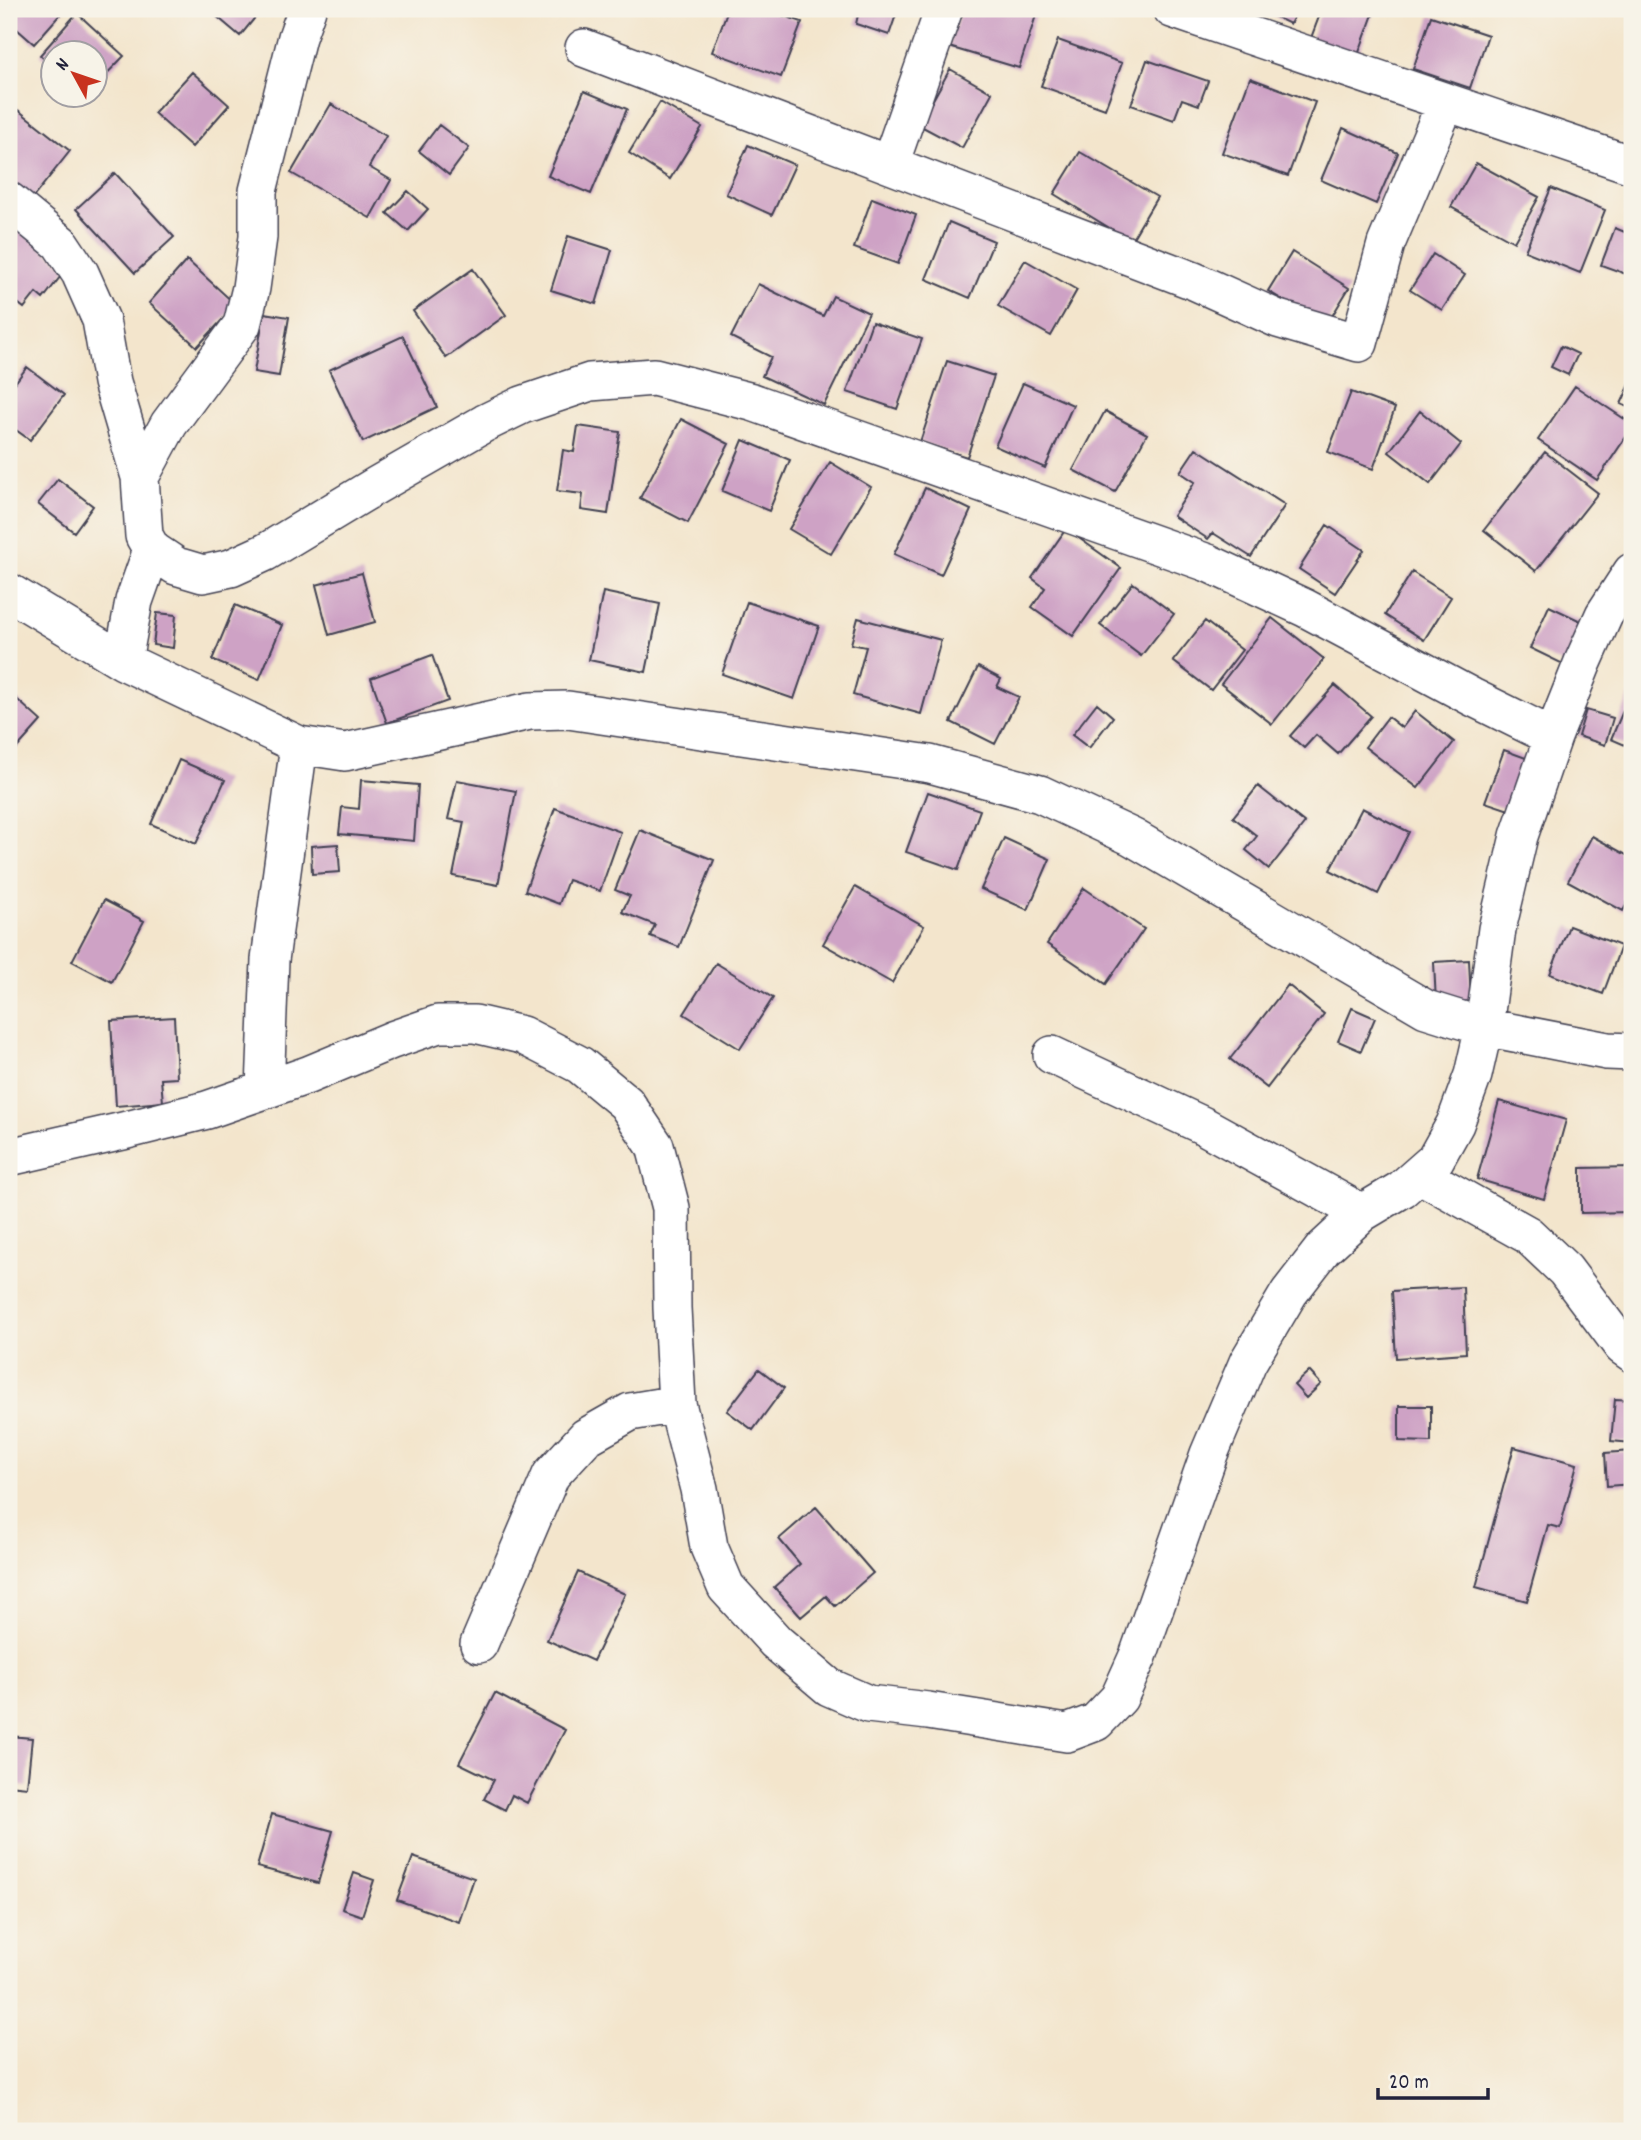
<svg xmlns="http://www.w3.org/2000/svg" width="1641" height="2140" viewBox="0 0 1641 2140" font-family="Dekko,sans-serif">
<rect width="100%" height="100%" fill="#f7f3e8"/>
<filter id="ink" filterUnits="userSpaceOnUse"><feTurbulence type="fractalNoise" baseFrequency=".0143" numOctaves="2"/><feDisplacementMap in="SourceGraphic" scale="14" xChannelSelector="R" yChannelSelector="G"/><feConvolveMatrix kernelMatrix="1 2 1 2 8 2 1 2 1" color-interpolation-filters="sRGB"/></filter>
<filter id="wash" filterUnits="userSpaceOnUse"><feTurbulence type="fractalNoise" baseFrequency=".00686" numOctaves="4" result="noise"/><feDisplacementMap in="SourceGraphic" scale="28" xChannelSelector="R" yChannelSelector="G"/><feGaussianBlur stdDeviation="1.57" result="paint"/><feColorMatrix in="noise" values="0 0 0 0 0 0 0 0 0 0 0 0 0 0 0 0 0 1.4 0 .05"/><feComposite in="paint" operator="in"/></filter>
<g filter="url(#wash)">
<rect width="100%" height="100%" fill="#f3e5cc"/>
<g id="blocks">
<path fill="#cea2c5" d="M 9,9 L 65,9 L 34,44 L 9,22 Z
M 208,9 L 262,9 L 240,36 Z
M 728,9 L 764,9 L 802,22 L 781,77 L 712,52 Z
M 841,9 L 898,9 L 889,35 L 856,24 L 858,15 Z
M 961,9 L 1038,9 L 1019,68 L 949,47 Z
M 1259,9 L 1298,9 L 1290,24 Z
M 1322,9 L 1375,9 L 1358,55 L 1311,38 Z
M 77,13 L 124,56 L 94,87 L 94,52 L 52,52 L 52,67 L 40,55 Z
M 1431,16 L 1488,35 L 1470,88 L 1413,69 Z
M 1058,40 L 1122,63 L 1105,109 L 1041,86 Z
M 1147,60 L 1208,81 L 1199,105 L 1182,99 L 1174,120 L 1131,105 Z
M 950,69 L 992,93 L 962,148 L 919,125 Z
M 192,72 L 229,105 L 192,147 L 154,113 Z
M 1250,78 L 1315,102 L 1288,176 L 1222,153 Z
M 584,91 L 627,109 L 591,194 L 548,176 Z
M 660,102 L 702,127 L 670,179 L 629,153 Z
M 331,104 L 386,136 L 369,167 L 391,180 L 370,218 L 291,173 Z
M 18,110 L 70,151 L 31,200 L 9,182 L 9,122 Z
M 439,125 L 469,148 L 449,175 L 419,151 Z
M 1343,128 L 1398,153 L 1376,204 L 1321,180 Z
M 748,145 L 795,165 L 772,215 L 726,194 Z
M 1080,152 L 1157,197 L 1131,241 L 1054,194 Z
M 1476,163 L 1539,197 L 1514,242 L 1451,207 Z
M 115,173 L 174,237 L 135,273 L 76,209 Z
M 1551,188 L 1605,210 L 1580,273 L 1525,251 Z
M 408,191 L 428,209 L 408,231 L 387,213 Z
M 872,198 L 916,215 L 898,264 L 854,248 Z
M 949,222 L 994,241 L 970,298 L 926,279 Z
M 1615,228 L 1632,235 L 1632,258 L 1626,274 L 1601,265 Z
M 19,230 L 67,268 L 43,299 L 36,293 L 24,308 L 9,296 L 9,243 Z
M 568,236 L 612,250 L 596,304 L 551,290 Z
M 1292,252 L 1349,288 L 1326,326 L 1268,291 Z
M 1433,254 L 1465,275 L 1442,310 L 1410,290 Z
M 187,260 L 236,305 L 197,347 L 149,303 Z
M 1025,260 L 1077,290 L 1051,336 L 998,306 Z
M 473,269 L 506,315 L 446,358 L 413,311 Z
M 758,284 L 823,316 L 833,296 L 869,313 L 824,405 L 762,376 L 771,357 L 731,337 Z
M 264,313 L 289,317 L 279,376 L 254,372 Z
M 872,322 L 922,339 L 897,409 L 847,392 Z
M 403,336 L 437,407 L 363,442 L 329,370 Z
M 1561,346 L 1578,354 L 1568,375 L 1551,367 Z
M 947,361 L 994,376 L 967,457 L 920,442 Z
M 27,367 L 64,395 L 30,440 L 9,425 L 9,391 Z
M 1632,380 L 1632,409 L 1621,404 Z
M 1023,383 L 1073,405 L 1045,468 L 995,446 Z
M 1575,386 L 1632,424 L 1632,428 L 1597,480 L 1538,440 Z
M 1351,392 L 1395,408 L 1373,469 L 1328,452 Z
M 1105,411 L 1147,434 L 1115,492 L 1073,470 Z
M 1420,411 L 1461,444 L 1430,484 L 1389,452 Z
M 681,419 L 729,444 L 688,523 L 640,498 Z
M 578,426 L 620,432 L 608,514 L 581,510 L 583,494 L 557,491 L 563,450 L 574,452 Z
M 743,440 L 790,460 L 769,511 L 722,491 Z
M 1196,448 L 1285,505 L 1251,557 L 1213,533 L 1208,539 L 1173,516 L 1195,482 L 1180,472 Z
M 1545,452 L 1598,493 L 1536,571 L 1484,530 Z
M 830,462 L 871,487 L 831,554 L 789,529 Z
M 58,479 L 93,506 L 74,532 L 38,504 Z
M 925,488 L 971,510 L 941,575 L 894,554 Z
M 1327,525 L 1364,550 L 1335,593 L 1299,569 Z
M 1066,529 L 1121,568 L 1073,636 L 1032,607 L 1045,588 L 1032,578 Z
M 1412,572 L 1451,597 L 1424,640 L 1385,615 Z
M 362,573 L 375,622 L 329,635 L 316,585 Z
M 1133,583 L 1174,614 L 1141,656 L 1100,625 Z
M 603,592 L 660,604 L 646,672 L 589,660 Z
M 747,602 L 819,626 L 794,699 L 722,674 Z
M 235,605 L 282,625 L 259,680 L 212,660 Z
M 1549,606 L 1585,623 L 1565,665 L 1530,648 Z
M 157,613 L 176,615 L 173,648 L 153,645 Z
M 858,618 L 941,640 L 921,714 L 853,695 L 866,647 L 851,644 Z
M 1272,618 L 1324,659 L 1272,724 L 1221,684 Z
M 1205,621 L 1242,650 L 1211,690 L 1173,661 Z
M 432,655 L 448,701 L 387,723 L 371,678 Z
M 978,667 L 1001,679 L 997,687 L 1019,697 L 995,744 L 951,722 Z
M 1335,685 L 1371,716 L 1338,754 L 1316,735 L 1304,748 L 1290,736 Z
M 1632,690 L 1632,748 L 1611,739 Z
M 9,692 L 41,721 L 9,757 Z
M 1097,703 L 1113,717 L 1089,748 L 1072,735 Z
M 1586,710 L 1613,718 L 1605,745 L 1578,736 Z
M 1415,711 L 1454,742 L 1418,788 L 1365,747 L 1388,717 L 1402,728 Z
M 1504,750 L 1534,761 L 1515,812 L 1485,802 Z
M 179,760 L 225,780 L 196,844 L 151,824 Z
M 361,780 L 418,785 L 414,841 L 339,834 L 342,807 L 359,809 Z
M 457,780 L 516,791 L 498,885 L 453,876 L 464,822 L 448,819 Z
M 1258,786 L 1305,823 L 1269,869 L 1246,850 L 1257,836 L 1233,817 Z
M 928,792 L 980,810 L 958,870 L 906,852 Z
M 555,808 L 621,832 L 600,891 L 568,880 L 559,904 L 525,891 Z
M 1362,808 L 1409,832 L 1378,894 L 1330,870 Z
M 640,830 L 714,860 L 679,947 L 650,936 L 655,925 L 622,912 L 630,896 L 615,890 Z
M 1592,836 L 1632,858 L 1632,894 L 1623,911 L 1568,881 Z
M 1004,838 L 1050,859 L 1028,910 L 981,889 Z
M 338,844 L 340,872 L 312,874 L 311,846 Z
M 855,887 L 924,926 L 892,983 L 823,944 Z
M 1084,888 L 1144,929 L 1106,984 L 1047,944 Z
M 104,900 L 144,921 L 112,982 L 72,961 Z
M 1569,926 L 1621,946 L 1603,994 L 1550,974 Z
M 1469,960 L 1471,1001 L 1436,1003 L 1434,962 Z
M 716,963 L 773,998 L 740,1049 L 684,1014 Z
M 1288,985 L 1324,1014 L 1267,1088 L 1230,1059 Z
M 1352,1008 L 1375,1018 L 1361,1051 L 1338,1041 Z
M 174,1017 L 177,1078 L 161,1079 L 163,1102 L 116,1106 L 111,1021 Z
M 1499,1101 L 1566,1120 L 1544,1199 L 1477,1179 Z
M 1632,1167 L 1632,1212 L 1581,1213 L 1581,1168 Z
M 1463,1287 L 1466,1353 L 1396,1358 L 1392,1291 Z
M 759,1369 L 784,1388 L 753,1430 L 727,1411 Z
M 1309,1371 L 1321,1384 L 1306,1398 L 1294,1385 Z
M 1615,1399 L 1632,1400 L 1632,1443 L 1611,1441 Z
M 1399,1406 L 1431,1406 L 1431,1442 L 1399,1441 Z
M 1514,1447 L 1577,1464 L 1560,1528 L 1548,1525 L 1527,1601 L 1476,1587 Z
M 1632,1451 L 1632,1484 L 1607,1486 L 1605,1453 Z
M 816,1507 L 873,1573 L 835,1606 L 826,1596 L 801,1617 L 774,1587 L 800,1564 L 779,1539 Z
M 578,1572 L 625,1594 L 593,1661 L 547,1640 Z
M 495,1693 L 565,1730 L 527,1803 L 512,1795 L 505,1810 L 484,1799 L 494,1780 L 459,1763 Z
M 9,1736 L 32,1738 L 27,1787 L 9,1785 Z
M 272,1814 L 333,1831 L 318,1883 L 257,1867 Z
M 413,1857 L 474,1878 L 459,1922 L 397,1900 Z
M 354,1873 L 374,1880 L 362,1916 L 342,1909 Z"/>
</g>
</g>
<g filter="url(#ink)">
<use href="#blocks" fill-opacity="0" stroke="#413f51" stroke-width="2"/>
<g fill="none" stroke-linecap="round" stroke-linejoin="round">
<g stroke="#413f51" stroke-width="40">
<path id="minor" d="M 307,9 L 297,37 L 258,191 L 258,237 L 251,288 L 242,325 L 169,424 L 140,477 L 144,536 L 152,550 L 176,566 L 203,574 L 231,568 L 266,552 L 377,485 L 485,423 L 522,405 L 590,382 L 654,377 L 752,402 L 1208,563 L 1305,608 L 1472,697 L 1553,737
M 1172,9 L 1632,165
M 584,48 L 1194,281 L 1278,319 L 1359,343 L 1386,244 L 1446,102
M 890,164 L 944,9
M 9,201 L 60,243 L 80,273 L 101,320 L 112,382 L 140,477
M 9,592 L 123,661 L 299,745 L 345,752 L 530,711 L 568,710 L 930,764 L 1040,794 L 1132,837 L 1426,1009 L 1484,1027 L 1607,1051 L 1632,1052
M 123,661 L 134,601 L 152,550
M 1052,1055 L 1204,1126 L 1362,1213
M 265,1090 L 270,960 L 299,745
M 9,1157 L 123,1131 L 207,1110 L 308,1075 L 392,1040 L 438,1024 L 475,1024 L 522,1035 L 580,1065 L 626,1103 L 655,1146 L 671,1208 L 672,1308 L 677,1404 L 699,1489 L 709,1547 L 726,1587 L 776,1642 L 829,1687 L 868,1704 L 928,1711 L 1067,1733 L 1096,1722 L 1119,1698 L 1138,1656 L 1209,1454 L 1248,1362 L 1289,1293 L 1323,1249 L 1362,1213 L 1402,1189 L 1435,1160 L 1455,1124 L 1473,1075 L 1484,1027 L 1497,929 L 1519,836 L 1553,737 L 1583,662 L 1604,615 L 1632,572
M 1419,1174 L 1528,1235 L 1565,1270 L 1622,1346 L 1632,1353
M 479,1644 L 551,1475 L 586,1437 L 630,1412 L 677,1404"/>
</g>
<use href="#minor" stroke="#fff" stroke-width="37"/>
</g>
</g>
<rect width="1641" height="2140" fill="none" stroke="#f7f3e8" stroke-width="35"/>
<g transform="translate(74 74) rotate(310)"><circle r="33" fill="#f7f3e8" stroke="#a29fa3" stroke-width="2"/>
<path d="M0-5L12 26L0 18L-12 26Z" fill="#c8321e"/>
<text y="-10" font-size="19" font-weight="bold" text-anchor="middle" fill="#22223b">N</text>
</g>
<path d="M1378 2088v10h110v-10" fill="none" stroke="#22223b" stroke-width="3.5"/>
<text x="1389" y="2088" font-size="21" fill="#22223b" stroke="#f7f3e8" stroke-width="5" paint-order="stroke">20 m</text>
</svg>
